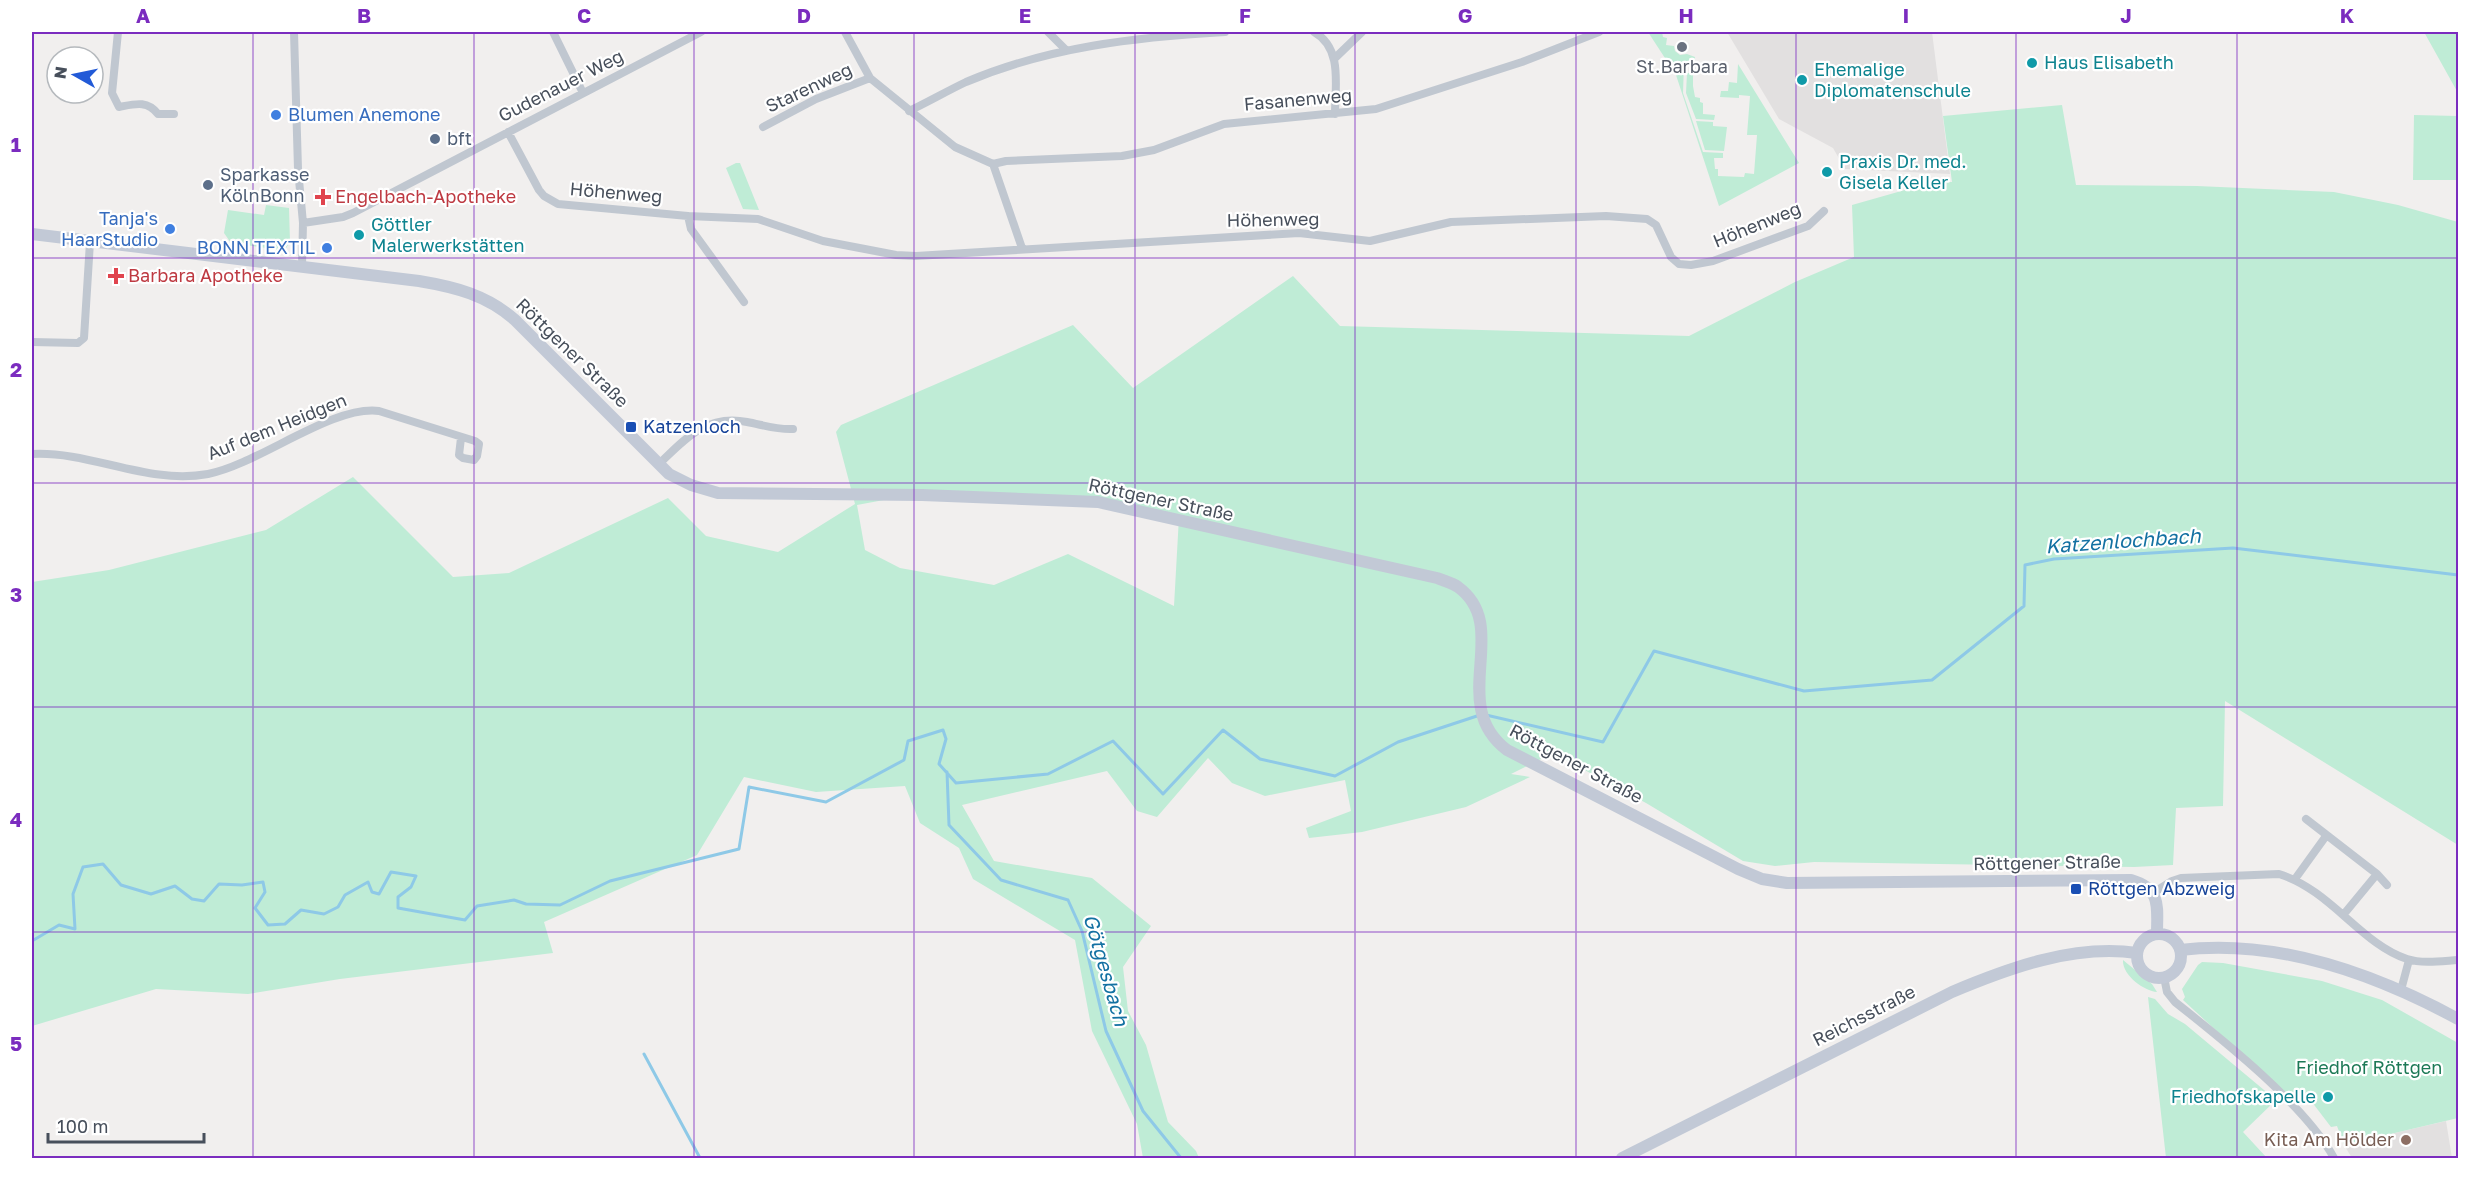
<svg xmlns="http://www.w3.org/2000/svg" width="2490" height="1190" viewBox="0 0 2490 1190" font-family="'Golos Text',sans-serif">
<rect width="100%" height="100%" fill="#f1efee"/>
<path fill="#e2e0e0" d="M 1727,32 L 1932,32 L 1950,174 L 1845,169 L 1833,148 L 1779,119 Z
M 2446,1121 L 2452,1158 L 2352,1158 L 2344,1145 Z"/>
<path fill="#bfecd6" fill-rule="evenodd" d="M 1648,32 L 1662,32 L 1663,37 L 1667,38 L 1666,45 L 1674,46 L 1675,51 L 1680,55 L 1687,54 L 1695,57 L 1694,64 L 1684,64 L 1683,93 L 1703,152 L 1723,153 L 1723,158 L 1714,158 L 1715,169 L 1718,169 L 1718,176 L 1744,177 L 1745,173 L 1754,174 L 1757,135 L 1747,135 L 1750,96 L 1739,95 L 1739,98 L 1720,97 L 1721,91 L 1728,91 L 1729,82 L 1737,83 L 1738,64 L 1799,163 L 1719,206 L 1676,75 Z
M 2424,32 L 2458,32 L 2458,93 Z
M 1687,73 L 1693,73 L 1693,86 L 1695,97 L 1700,98 L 1700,102 L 1703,103 L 1703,114 L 1715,115 L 1714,120 L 1696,119 L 1686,93 Z
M 2062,105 L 2076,185 L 2197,186 L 2334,192 L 2398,205 L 2458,222 L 2458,845 L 2225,701 L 2223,806 L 2176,808 L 2173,865 L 2134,867 L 1814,862 L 1775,866 L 1743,861 L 1646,803 L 1553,753 L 1511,774 L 1530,777 L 1466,807 L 1362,832 L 1309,838 L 1306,828 L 1351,811 L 1345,780 L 1265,796 L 1232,783 L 1208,758 L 1157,817 L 1137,811 L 1107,771 L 962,805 L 994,861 L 1092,878 L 1151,926 L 1123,967 L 1128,1011 L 1146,1045 L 1168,1122 L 1196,1151 L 1199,1158 L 1143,1158 L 1137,1124 L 1092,1031 L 1075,940 L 973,879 L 959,848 L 920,823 L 905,786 L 816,792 L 744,777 L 697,855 L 544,922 L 553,953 L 340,979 L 248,994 L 156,989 L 32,1026 L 32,582 L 109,570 L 266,530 L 353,477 L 453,577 L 509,573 L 668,498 L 706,536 L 778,552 L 855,504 L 836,432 L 841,425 L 1073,325 L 1133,388 L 1293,276 L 1340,326 L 1689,336 L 1795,282 L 1854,257 L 1852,205 L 1933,182 L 1952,182 L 1943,116 ZM 916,494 L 1094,497 L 1179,517 L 1174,606 L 1068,554 L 994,585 L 900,568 L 865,550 L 857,505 Z
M 2414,115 L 2458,116 L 2458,180 L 2413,180 Z
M 1696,121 L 1713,122 L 1713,126 L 1727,127 L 1724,151 L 1705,150 Z
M 736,163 L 740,163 L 759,210 L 743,209 L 726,168 Z
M 266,205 L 289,208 L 290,242 L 286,248 L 280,250 L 231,243 L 224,233 L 228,210 L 264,215 Z
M 2123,960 L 2152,984 L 2157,992 C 2144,991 2122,975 2123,960 Z
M 2202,962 L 2223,963 L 2322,981 L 2382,1000 L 2458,1043 L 2458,1118 L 2344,1145 L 2337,1126 L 2331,1127 L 2305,1093 L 2294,1097 L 2291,1092 L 2285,1094 L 2183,1000 L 2185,997 L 2182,989 L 2198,965 Z
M 2148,997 L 2155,999 L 2168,1014 L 2185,1024 L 2276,1100 L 2243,1132 L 2267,1158 L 2166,1158 Z"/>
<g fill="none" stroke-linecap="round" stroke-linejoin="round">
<path stroke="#8ec9e7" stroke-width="3" d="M 1486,715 L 1603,742 L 1654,651 L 1804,691 L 1932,680 L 2024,606 L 2025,565 L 2054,559 L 2233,548 L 2458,575
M 947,772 L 949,825 L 1001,880 L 1068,900 L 1082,931 L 1106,1031 L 1143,1111 L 1181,1158
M 32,941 L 59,925 L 75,929 L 73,894 L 83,867 L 103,864 L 121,885 L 151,894 L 175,886 L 192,899 L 204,901 L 219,884 L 242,885 L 263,882 L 265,892 L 255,908 L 268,925 L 285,924 L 301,910 L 324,914 L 338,907 L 345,895 L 368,882 L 372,892 L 379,894 L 391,872 L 416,876 L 411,887 L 398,897 L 398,908 L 465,920 L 477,906 L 514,900 L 526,904 L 560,905 L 610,881 L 739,849 L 749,787 L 826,802 L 904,760 L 908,741 L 943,730 L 946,739 L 939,764 L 956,783 L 1048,774 L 1113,741 L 1163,794 L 1223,730 L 1260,759 L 1335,776 L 1398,742 L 1480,715
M 644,1054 L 700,1158"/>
<path stroke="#c0c7d0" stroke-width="8" d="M 118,32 L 112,93 L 119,107 C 135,104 147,100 158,114 L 174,114
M 294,32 L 298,169 L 303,223 L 302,266
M 553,32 L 583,93
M 845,32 L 870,78 L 955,147 L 993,164
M 1048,32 L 1066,50
M 1314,32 C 1343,48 1335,86 1335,114
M 1335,58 L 1362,32
M 909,111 C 928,102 947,91 966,82 C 1048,47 1136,37 1225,32
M 763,127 L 816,99 L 870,78
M 508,132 L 539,190 L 544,196 L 558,204 L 688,216 L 758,219 L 823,241 L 896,255 L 916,256 L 1299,233 L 1370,241 L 1451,222 L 1606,216 L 1647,219 L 1656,225 L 1671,257 L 1679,264 L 1691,265 L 1713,261 L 1808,226 L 1824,211
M 993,164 L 1006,161 L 1122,156 L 1154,150 L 1224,124 L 1376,109 L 1522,62 L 1599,32
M 993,164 L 1022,248
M 688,216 L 691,229 L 744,302
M 303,223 L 343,217 L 353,213 L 701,32
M 32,342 L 78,343 L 84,338 L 90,242
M 32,454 C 92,451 147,485 208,474 C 259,464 332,405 379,411 L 475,441 L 479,444 L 477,456 L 474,460 L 463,458 L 459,455 L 461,438
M 658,465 C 685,439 706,414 747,422 C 763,425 777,430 793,429
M 2306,819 L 2377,874 L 2387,885
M 2295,879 L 2326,836
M 2153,893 L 2172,881 L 2181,878 L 2279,874 C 2331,890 2361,944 2407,959 C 2423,964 2442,961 2458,960
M 2344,914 L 2377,874
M 2164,977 L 2167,992 L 2175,1002 C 2223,1040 2305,1105 2334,1158
M 2401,990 L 2409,960"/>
<path stroke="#c2c9d6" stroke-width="12" d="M 32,234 L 419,281 C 455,287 487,295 515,320 L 669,474 L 691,485 L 718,493 L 922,495 L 1098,502 L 1437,578 C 1444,581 1453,583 1458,587 C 1513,627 1446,704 1507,750 L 1738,869 L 1762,879 L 1787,883 L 2131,880 C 2162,889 2157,907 2157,934
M2137 956a22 22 0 1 1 44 0a22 22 0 1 1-44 0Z
M 2180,950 C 2276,938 2375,974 2458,1019
M 1622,1158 L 1952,992 C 2009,968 2074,944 2137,953"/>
</g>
<path fill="none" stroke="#7b2cbf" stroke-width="1.5" stroke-opacity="0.55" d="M 253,32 L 253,1158M 474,32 L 474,1158M 694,32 L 694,1158M 914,32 L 914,1158M 1135,32 L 1135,1158M 1355,32 L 1355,1158M 1576,32 L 1576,1158M 1796,32 L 1796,1158M 2016,32 L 2016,1158M 2237,32 L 2237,1158M 32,258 L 2458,258M 32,483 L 2458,483M 32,707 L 2458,707M 32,932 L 2458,932"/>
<circle fill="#6b7280" stroke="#fff" stroke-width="2" cx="1682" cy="47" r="6"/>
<g fill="#0f9aa8" stroke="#fff" stroke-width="2">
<circle cx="2032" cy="63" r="6"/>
<circle cx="1802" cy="80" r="6"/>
<circle cx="1827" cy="172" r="6"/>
<circle cx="359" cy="235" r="6"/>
<circle cx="2328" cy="1097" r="6"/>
</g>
<g fill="#3f7fe0" stroke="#fff" stroke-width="2">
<circle cx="276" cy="115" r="6"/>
<circle cx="170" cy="229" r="6"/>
<circle cx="327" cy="248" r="6"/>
</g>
<g fill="#5c6f8a" stroke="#fff" stroke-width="2">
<circle cx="435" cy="139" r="6"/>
<circle cx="208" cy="185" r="6"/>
</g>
<g fill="#e0444e" stroke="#fff" stroke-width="2">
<path d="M320 188h6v6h6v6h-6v6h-6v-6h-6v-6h6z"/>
<path d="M113 267h6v6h6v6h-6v6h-6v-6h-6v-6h6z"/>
</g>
<g fill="#1a4fb4" stroke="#fff" stroke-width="2">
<rect x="625" y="421" width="12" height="12" rx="3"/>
<rect x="2070" y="883" width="12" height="12" rx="3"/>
</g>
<circle fill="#8d6e63" stroke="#fff" stroke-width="2" cx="2406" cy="1140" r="6"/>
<g text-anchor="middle" stroke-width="4.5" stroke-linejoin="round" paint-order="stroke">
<g font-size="18" fill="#0d838f" stroke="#fff" text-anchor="start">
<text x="2044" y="69">Haus Elisabeth</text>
<text x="1814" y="76">Ehemalige<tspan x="1814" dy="21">Diplomatenschule</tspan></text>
<text x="1839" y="168">Praxis Dr. med.<tspan x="1839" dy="21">Gisela Keller</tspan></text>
<text x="371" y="231">Göttler<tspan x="371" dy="21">Malerwerkstätten</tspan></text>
<text x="2316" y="1103" text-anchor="end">Friedhofskapelle</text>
</g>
<g font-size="18" fill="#5b616d" stroke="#fff">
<text x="1682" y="73">St.Barbara</text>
</g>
<g font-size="18" fill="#474f5b" stroke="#fff">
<text transform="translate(561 86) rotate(-27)" y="6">Gudenauer Weg</text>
<text transform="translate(809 88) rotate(-25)" y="6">Starenweg</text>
<text transform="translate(1298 100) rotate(-5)" y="6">Fasanenweg</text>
<text transform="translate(616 193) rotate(5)" y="6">Höhenweg</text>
<text transform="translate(1273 220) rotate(-1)" y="6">Höhenweg</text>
<text transform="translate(1757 225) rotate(-22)" y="6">Höhenweg</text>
<text transform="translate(572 353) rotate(44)" y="6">Röttgener Straße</text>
<text transform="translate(277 427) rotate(-22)" y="6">Auf dem Heidgen</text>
<text transform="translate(1161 500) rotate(12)" y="6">Röttgener Straße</text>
<text transform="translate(1576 764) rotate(28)" y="6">Röttgener Straße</text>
<text transform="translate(2047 863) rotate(-1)" y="6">Röttgener Straße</text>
<text transform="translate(1864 1016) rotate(-27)" y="6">Reichsstraße</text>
</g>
<g font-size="18" fill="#366cbe" stroke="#fff" text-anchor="end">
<text x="288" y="121" text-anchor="start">Blumen Anemone</text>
<text x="158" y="225">Tanja's<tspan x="158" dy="21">HaarStudio</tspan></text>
<text x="315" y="254">BONN TEXTIL</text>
</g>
<g font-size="18" fill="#4e5e75" stroke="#fff" text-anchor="start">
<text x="447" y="145">bft</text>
<text x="220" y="181">Sparkasse<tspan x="220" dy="21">KölnBonn</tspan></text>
</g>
<g font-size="18" fill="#be3a42" stroke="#fff" text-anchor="start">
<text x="335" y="203">Engelbach-Apotheke</text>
<text x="128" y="282">Barbara Apotheke</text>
</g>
<g font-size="18" fill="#164399" stroke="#fff" text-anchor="start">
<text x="643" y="433">Katzenloch</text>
<text x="2088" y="895">Röttgen Abzweig</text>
</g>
<g font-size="18" fill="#1c7956" stroke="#fff">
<text x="2369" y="1074">Friedhof Röttgen</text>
</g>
<g font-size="18" fill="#785e54" stroke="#fff" text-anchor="end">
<text x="2394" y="1146">Kita Am Hölder</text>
</g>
<g font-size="20" font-style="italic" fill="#1371a2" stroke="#fff">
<text transform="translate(2123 541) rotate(-4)" y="7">Katzenlochbach</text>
<text transform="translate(1106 970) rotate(74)" y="7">Götgesbach</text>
</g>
</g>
<rect width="2490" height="1190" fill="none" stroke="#ffffff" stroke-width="66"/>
<g transform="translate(75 75) rotate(279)"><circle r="28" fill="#ffffff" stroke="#b5b9bd" stroke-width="1.5"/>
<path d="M0-4.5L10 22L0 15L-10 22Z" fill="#225ad7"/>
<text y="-9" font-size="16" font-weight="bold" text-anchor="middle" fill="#474f5b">N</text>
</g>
<path d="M48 1133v9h156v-9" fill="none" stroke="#474f5b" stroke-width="3"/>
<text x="57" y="1133" font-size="18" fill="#474f5b" stroke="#ffffff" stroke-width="4.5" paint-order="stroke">100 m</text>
<rect x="33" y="33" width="2424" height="1124" fill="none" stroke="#7b2cbf" stroke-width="2"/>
<g font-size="20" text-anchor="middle" font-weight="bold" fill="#7b2cbf">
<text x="143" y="23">A</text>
<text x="364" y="23">B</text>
<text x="584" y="23">C</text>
<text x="804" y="23">D</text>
<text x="1025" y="23">E</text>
<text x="1245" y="23">F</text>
<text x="1465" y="23">G</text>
<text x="1686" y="23">H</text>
<text x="1906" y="23">I</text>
<text x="2126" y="23">J</text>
<text x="2347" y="23">K</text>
<text x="16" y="152">1</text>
<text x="16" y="377">2</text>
<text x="16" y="602">3</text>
<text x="16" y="827">4</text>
<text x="16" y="1051">5</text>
</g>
</svg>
